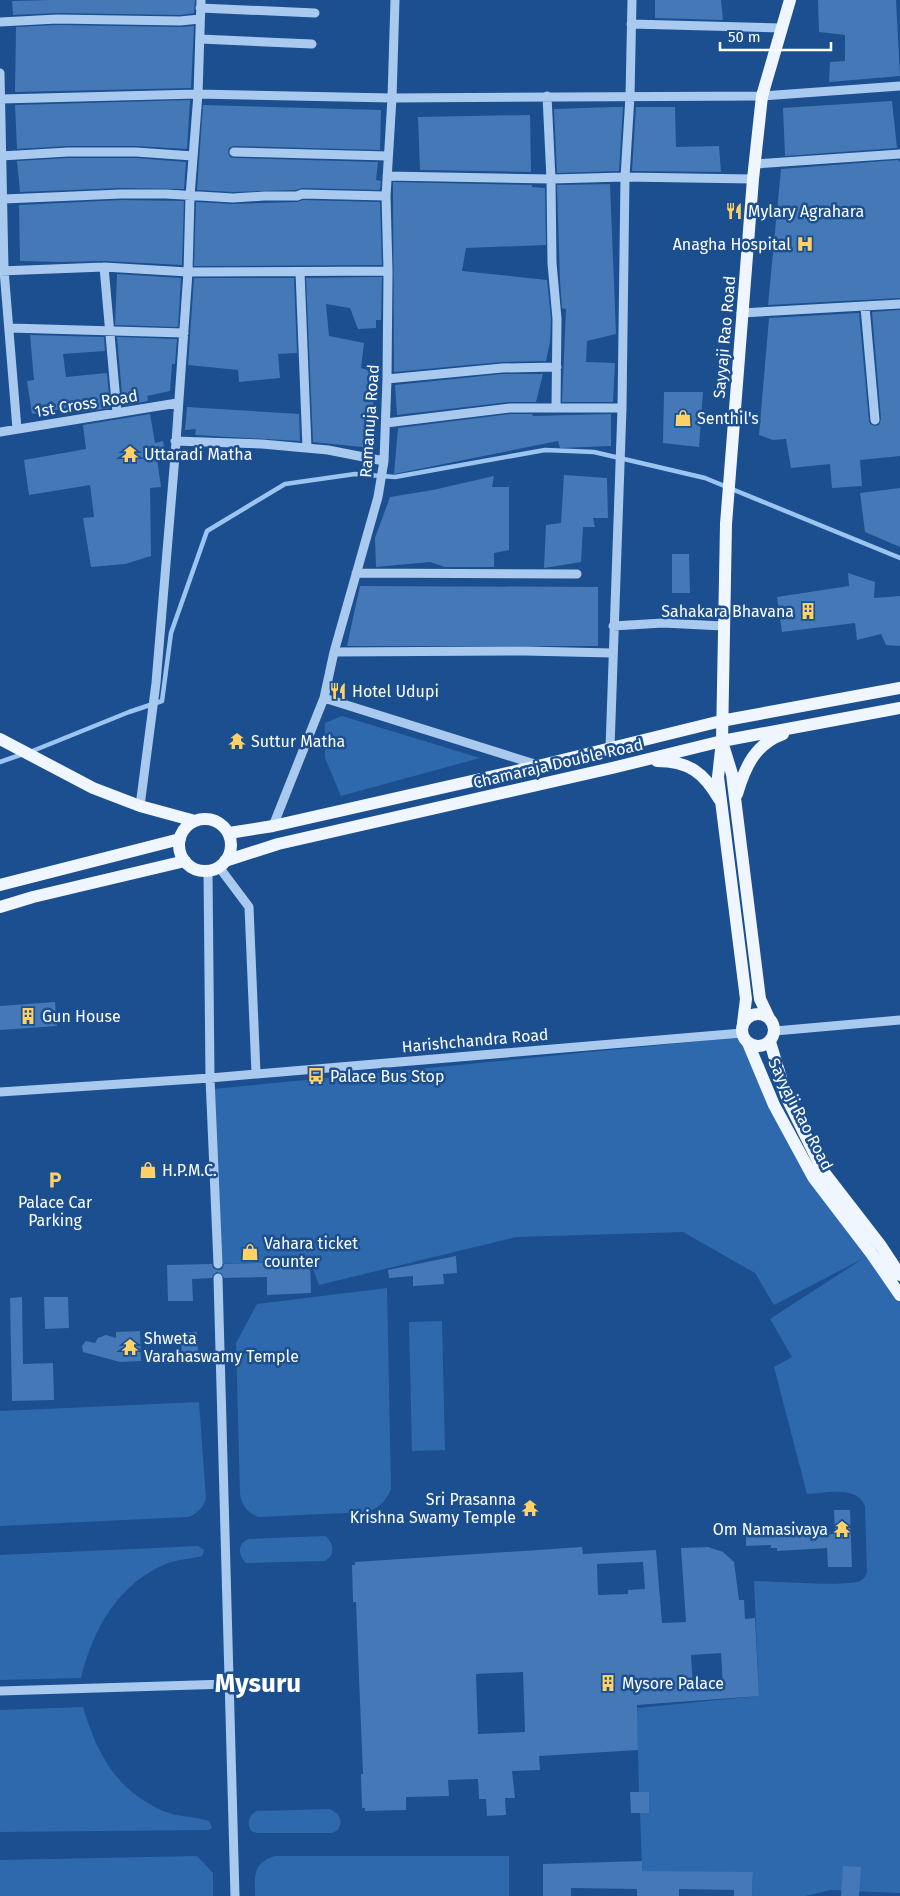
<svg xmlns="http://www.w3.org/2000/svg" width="900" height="1896" viewBox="0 0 900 1896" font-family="'Fira Sans',sans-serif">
<rect width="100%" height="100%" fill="#1b4f8f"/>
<path fill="#2e69ad" d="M 342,716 L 480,758 L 341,796 L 325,758 L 325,723 Z
M 743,1037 L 803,1158 L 900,1295 L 900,1893 L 831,1890 L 805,1896 L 752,1896 L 753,1873 L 642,1871 L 640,1813 L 649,1812 L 648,1792 L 639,1792 L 637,1708 L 759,1696 L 754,1581 C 773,1581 847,1587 860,1581 C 864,1579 866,1576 867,1572 L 865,1506 C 857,1485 825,1493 807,1494 L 774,1367 L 792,1357 L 770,1319 L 864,1258 L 774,1305 L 755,1273 L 683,1232 L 516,1237 L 319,1285 L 310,1261 L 218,1264 L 214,1089 Z
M 387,1288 L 391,1489 C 386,1501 379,1508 367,1512 L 259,1517 C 247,1513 242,1505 240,1494 L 236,1343 L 257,1304 Z
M 442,1321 L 445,1450 L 412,1451 L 409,1322 Z
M 199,1402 L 206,1499 C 203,1508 197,1514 188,1517 L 0,1526 L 0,1411 Z
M 325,1536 C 332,1542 334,1547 331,1556 L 325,1561 L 246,1563 C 238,1555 237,1545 248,1539 Z
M 198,1546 L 204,1550 L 202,1556 C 191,1559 180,1559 168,1563 C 118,1583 93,1629 81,1678 L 0,1680 L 0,1555 Z
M 83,1707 C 97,1754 116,1790 163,1811 C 178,1817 194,1816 209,1821 L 212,1828 L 208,1830 L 0,1832 L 0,1710 Z
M 330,1809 L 338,1814 L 341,1822 L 338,1830 L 332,1833 L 257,1833 L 251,1831 C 247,1823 248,1816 257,1811 Z
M 197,1856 L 213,1873 L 213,1896 L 0,1896 L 0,1860 Z
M 275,1856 L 509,1856 L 509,1896 L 255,1896 C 255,1876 252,1863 275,1856 Z"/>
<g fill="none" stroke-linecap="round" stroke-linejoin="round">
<path stroke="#9cc4f0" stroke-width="4.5" d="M 30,752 L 129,712 L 162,701 L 171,633 L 207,531 L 285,484 L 355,474 L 395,477 L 545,450 L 594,452 L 705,478 L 900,558
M 0,762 L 23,754"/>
</g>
<path fill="#4478b7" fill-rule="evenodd" d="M 52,0 L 195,0 L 194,13 L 180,15 L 57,13 L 13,15 L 12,1 Z
M 655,0 L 721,0 L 723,20 L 655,18 Z
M 818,0 L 896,0 L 900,76 L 829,82 L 830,62 L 845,61 L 845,35 L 819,32 Z
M 57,25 L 180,27 L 194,26 L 191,88 L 15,92 L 16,27 Z
M 190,100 L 187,149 L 136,146 L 68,146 L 17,149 L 15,105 Z
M 892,101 L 897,148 L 785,156 L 783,108 Z
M 203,105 L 381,110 L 380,150 L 234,146 L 229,148 L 228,152 L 230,157 L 234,158 L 378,162 L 376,180 L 381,181 L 380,190 L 302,188 L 296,190 L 233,192 L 197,190 Z
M 613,107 L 623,107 L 619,171 L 557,173 L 554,109 Z
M 636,107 L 675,107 L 676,147 L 719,146 L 721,172 L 632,171 Z
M 530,115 L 531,172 L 420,170 L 418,117 Z
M 68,158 L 136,158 L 186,162 L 184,189 L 121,188 L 20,192 L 17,161 Z
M 898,160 L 900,162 L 900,298 L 768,305 L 781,169 Z
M 393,182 L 532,185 L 532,187 L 545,188 L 546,245 L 466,248 L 462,271 L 547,280 L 551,319 L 550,342 L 546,361 L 501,362 L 394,372 Z
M 610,184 L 616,334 L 587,341 L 586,362 L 615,363 L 613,402 L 562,402 L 566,309 L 562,308 L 560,281 L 557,185 Z
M 121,200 L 184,201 L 182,265 L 104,261 L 59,262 L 20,261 L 19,205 Z
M 303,200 L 380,202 L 382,265 L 194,266 L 196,202 L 233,204 L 297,202 Z
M 117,274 L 181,278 L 178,327 L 115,325 Z
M 382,277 L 381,320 L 376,320 L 376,328 L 358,329 L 350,308 L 326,304 L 329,336 L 364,343 L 361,368 L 374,372 L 372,448 L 313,442 L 306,278 Z
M 194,278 L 294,278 L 297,353 L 278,354 L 280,378 L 239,382 L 238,370 L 188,365 Z
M 900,310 L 900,456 L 860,460 L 862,486 L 832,488 L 830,464 L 791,468 L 786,439 L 773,440 L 759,435 L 769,318 L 859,313 L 869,421 L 870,424 L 875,426 L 879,425 L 881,419 L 872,312 Z
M 30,335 L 104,337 L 105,351 L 63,354 L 66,377 L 107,373 L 110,408 L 82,412 L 81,406 L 32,414 L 27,381 L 34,380 Z
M 117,337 L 177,339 L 175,364 L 172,364 L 170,391 L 147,396 L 148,401 L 123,406 Z
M 502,374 L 543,374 L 536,402 L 509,402 L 397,415 L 395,385 Z
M 664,392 L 703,392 L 699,447 L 663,443 Z
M 187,407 L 299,414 L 300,441 L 195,435 L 196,429 L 185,430 Z
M 150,414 L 155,443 L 163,441 L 166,458 L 157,459 L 161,487 L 150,488 L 151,556 L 125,564 L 91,567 L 83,518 L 94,517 L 90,485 L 29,495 L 24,460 L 86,449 L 83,425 Z
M 510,414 L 533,414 L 532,416 L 611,414 L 611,446 L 560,448 L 558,441 L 394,474 L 398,428 Z
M 564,475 L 607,478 L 608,518 L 593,518 L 595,527 L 583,527 L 581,562 L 544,568 L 546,525 L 561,523 Z
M 494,476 L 492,487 L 509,487 L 509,550 L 494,553 L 494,567 L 445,567 L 430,562 L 376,567 L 375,538 L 390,497 L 433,490 Z
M 900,488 L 900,547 L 865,532 L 860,493 Z
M 672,554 L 689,554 L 690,593 L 672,593 Z
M 848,573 L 875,582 L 874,598 L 900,596 L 900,646 L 886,645 L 881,634 L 857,640 L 855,623 L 782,632 L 777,597 L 849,586 Z
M 360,586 L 598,587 L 598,646 L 347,646 Z
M 55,1002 L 57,1026 L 0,1030 L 0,1006 Z
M 456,1256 L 457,1273 L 443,1274 L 444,1284 L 413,1286 L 413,1276 L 389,1278 L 388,1270 Z
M 310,1261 L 311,1293 L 267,1295 L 267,1277 L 224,1278 L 221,1273 L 217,1272 L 213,1275 L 212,1278 L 192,1279 L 193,1301 L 168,1301 L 167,1265 L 212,1264 L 213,1268 L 218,1270 L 222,1269 L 224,1264 Z
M 22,1297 L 23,1364 L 53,1363 L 54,1400 L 12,1401 L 10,1298 Z
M 44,1297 L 68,1297 L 69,1328 L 45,1329 Z
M 140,1331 L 141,1361 L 120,1362 L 83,1352 L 82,1346 L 86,1341 L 95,1343 L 98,1338 L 106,1335 L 116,1338 L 116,1332 Z
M 197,1332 L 198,1357 L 182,1358 L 181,1333 Z
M 834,1510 L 850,1510 L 852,1567 L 828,1567 L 827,1548 L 777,1551 L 777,1548 L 771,1548 L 771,1545 L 746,1546 L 746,1529 L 770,1529 L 808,1526 L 808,1534 L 835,1532 Z
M 582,1547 L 583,1554 L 656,1550 L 662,1623 L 686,1622 L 681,1548 L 708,1547 L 723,1552 L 734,1562 L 739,1600 L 744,1600 L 745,1619 L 755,1618 L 759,1696 L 637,1705 L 638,1750 L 539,1756 L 540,1770 L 512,1771 L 515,1798 L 505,1798 L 506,1815 L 487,1816 L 486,1799 L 479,1799 L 478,1779 L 448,1780 L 449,1796 L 406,1797 L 406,1810 L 365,1811 L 365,1808 L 362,1808 L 361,1774 L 363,1774 L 359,1678 L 356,1602 L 353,1602 L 352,1565 L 355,1565 L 355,1562 ZM 643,1562 L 645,1589 L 628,1590 L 628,1594 L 598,1595 L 597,1564 ZM 721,1653 L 723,1687 L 693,1689 L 691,1655 ZM 523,1672 L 525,1732 L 478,1734 L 476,1674 Z
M 630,1792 L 649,1792 L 649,1813 L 631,1813 Z
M 642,1861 L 642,1871 L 753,1872 L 752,1896 L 734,1896 L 734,1890 L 679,1889 L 679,1896 L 637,1896 L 637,1889 L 571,1888 L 571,1896 L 543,1896 L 543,1864 Z
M 843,1866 L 861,1867 L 859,1896 L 841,1896 Z"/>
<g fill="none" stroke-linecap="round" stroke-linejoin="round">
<path stroke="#a9c9ee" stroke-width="9" d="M 200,8 L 315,13
M 0,22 L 57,19 L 180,21 L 200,19
M 631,24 L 782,28
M 200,39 L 312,44
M 0,73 L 4,270 L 17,429
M 547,96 L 551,179 L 552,263 L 557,319 L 556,408
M 1,99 L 198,94 L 392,98 L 762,96 L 900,86
M 234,152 L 388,156
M 1,156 L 68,152 L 136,152 L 193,156
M 755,164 L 900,154
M 387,176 L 551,179 L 625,177 L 753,179
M 4,199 L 121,194 L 166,194 L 233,198 L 264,196 L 297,196 L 302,194 L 386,196
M 104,267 L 117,413
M 0,271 L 104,267 L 188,272 L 388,271
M 300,272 L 307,448
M 865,307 L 875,420
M 741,313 L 900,304
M 10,328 L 184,333
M 387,379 L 502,368 L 557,367
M 386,423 L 510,408 L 622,408
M 0,432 L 177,403
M 175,441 L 262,444 L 328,450 L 384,461
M 356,573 L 577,574
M 613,626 L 663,623 L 723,626
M 334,652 L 525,651 L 612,653
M 324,698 L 538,765
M 610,748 L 622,408 L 625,177 L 630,96 L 632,0
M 140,806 L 156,683 L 175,456 L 188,272 L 190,196 L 198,94 L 201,0
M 273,826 L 324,698 L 334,652 L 378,497 L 384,461 L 387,379 L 388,271 L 386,196 L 392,98 L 395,0
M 219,867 L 249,907 L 256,1073
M 208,871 L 210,1078 L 218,1264
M 775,1031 L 900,1020
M 0,1092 L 210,1078 L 742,1033
M 218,1278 L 235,1896
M 0,1691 L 228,1684"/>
<path stroke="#f0f6ff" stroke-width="12" d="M 0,739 L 93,788 L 140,806 L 195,821
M 724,748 L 732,774 L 760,999 L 769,1018
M 657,761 C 689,761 704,773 719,799
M 737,794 C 745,767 755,744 783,734
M179 845a26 26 0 1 1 52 0a26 26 0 1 1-52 0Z
M 229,833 L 273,826 L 538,766 L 721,721 L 900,688
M 225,861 L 278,844 L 612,768 L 722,741 L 900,708
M 0,885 L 180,839
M 0,907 L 33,897 L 185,861
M742 1030a16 16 0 1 1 32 0a16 16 0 1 1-32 0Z
M 743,1023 L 746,999 L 718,777 L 722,741 L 726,524 L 753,179 L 762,96 L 790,0
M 770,1042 L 787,1098 L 823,1171 L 881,1246 L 900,1275
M 748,1043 L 774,1105 L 813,1177 L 871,1253 L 900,1295"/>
</g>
<defs>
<g id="restaurant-bare" transform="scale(1.35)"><path d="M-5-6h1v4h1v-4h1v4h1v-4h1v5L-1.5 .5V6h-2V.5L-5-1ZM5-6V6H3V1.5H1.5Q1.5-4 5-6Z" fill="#ffd166" stroke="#1b4f8f" stroke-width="2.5" paint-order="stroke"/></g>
<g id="hospital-bare" transform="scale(1.35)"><path d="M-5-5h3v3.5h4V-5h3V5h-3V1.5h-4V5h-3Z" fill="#ffd166" stroke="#1b4f8f" stroke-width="2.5" paint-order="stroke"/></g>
<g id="shop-bare" transform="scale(1.35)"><path d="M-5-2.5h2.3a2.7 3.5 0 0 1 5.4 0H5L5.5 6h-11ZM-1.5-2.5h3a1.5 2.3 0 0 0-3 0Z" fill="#ffd166" stroke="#1b4f8f" stroke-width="2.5" paint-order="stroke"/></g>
<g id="temple-bare" transform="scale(1.35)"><path d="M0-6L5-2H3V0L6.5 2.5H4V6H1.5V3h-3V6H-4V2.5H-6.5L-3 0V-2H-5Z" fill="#ffd166" stroke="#1b4f8f" stroke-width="2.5" paint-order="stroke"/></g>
<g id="building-bare" transform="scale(1.35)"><path d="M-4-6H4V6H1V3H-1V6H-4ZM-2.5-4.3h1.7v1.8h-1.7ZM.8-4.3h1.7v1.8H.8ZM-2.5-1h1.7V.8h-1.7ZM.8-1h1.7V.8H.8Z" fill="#ffd166" stroke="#1b4f8f" stroke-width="2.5" paint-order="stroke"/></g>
<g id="bus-bare" transform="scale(1.35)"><path d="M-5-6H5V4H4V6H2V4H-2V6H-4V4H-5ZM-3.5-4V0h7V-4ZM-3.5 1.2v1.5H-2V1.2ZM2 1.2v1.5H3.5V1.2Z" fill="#ffd166" stroke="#1b4f8f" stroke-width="2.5" paint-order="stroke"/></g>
<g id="parking-bare" transform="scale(1.35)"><path d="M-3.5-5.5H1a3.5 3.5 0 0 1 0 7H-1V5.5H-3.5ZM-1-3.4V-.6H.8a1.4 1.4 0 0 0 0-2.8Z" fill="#ffd166" stroke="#1b4f8f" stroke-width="2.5" paint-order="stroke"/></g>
</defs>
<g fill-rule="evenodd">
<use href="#restaurant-bare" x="734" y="211"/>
<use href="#hospital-bare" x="805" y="244"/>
<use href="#shop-bare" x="683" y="418"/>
<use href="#temple-bare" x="130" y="454"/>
<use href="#building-bare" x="808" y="611"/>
<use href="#restaurant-bare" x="338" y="691"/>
<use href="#temple-bare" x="237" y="741"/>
<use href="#building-bare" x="28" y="1016"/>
<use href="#bus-bare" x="316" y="1076"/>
<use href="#shop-bare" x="148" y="1170"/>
<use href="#parking-bare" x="55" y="1180"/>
<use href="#shop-bare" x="250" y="1252"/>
<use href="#temple-bare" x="130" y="1347"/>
<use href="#temple-bare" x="530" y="1508"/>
<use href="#temple-bare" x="842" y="1529"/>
<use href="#building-bare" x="608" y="1683"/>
</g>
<g text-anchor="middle" stroke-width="5" stroke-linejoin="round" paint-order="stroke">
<g font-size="16" fill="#fff" stroke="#1b4f8f" text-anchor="start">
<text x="748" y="217">Mylary Agrahara</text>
<text x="791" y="250" text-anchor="end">Anagha Hospital</text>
<text x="697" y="424">Senthil's</text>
<text x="144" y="460">Uttaradi Matha</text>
<text x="794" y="617" text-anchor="end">Sahakara Bhavana</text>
<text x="352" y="697">Hotel Udupi</text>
<text x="251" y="747">Suttur Matha</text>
<text x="42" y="1022">Gun House</text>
<text x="330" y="1082">Palace Bus Stop</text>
<text x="162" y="1176">H.P.M.C.</text>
<text x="55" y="1208" text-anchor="middle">Palace Car<tspan x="55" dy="18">Parking</tspan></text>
<text x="264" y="1249">Vahara ticket<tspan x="264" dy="18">counter</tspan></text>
<text x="144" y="1344">Shweta<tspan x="144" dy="18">Varahaswamy Temple</tspan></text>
<text x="516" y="1505" text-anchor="end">Sri Prasanna<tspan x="516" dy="18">Krishna Swamy Temple</tspan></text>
<text x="828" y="1535" text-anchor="end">Om Namasivaya</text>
<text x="622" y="1689">Mysore Palace</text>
</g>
<g font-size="16" fill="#fff" stroke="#1b4f8f">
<text transform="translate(724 337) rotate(-85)" y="6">Sayyaji Rao Road</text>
<text transform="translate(86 403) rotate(-9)" y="6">1st Cross Road</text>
<text transform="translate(369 421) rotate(-86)" y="6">Ramanuja Road</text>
<text transform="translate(558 763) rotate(-13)" y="6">Chamaraja Double Road</text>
<text transform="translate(475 1040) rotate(-5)" y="6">Harishchandra Road</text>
<text transform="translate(801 1114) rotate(63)" y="6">Sayyaji Rao Road</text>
</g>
<g font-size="26" font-weight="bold" fill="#fff" stroke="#1b4f8f">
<text x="258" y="1692">Mysuru</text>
</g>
</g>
<path d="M720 42v8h111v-8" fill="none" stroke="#ffffff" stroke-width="2.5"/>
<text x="728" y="42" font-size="15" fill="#ffffff" stroke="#1b4f8f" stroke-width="4" paint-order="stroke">50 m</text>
</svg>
